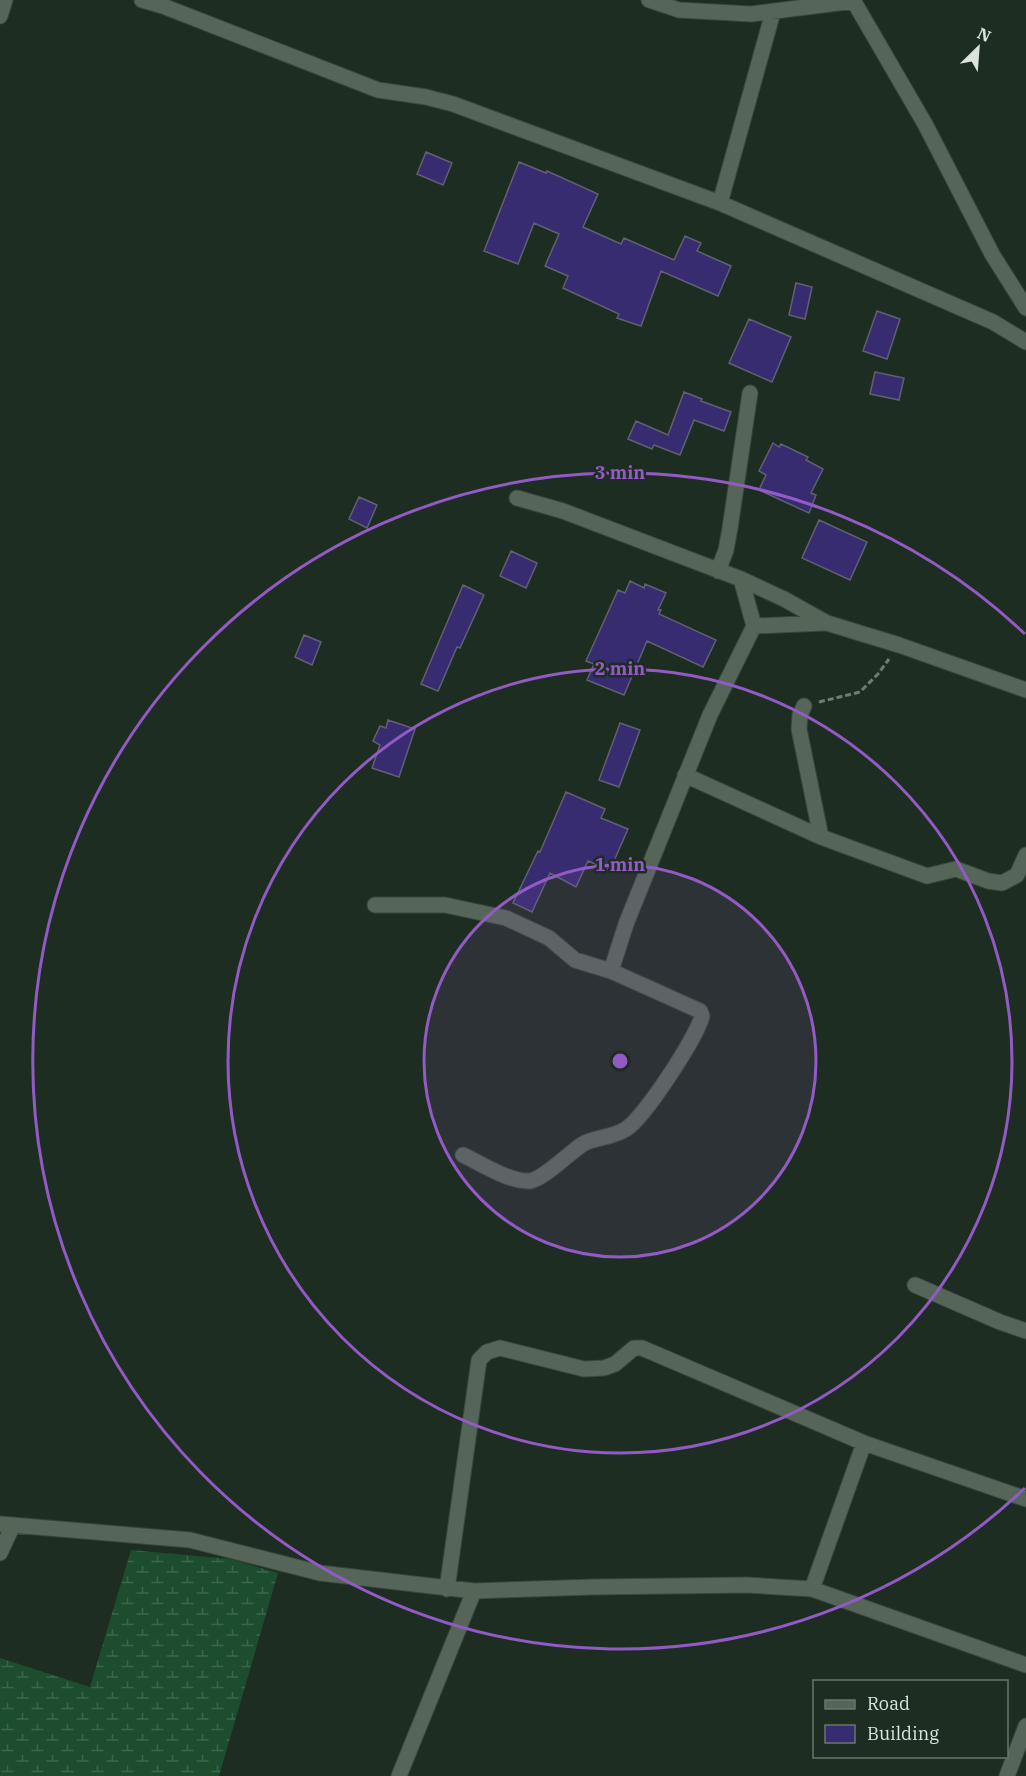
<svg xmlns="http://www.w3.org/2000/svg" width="1026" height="1776" viewBox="0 0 1026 1776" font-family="'IBM Plex Serif',serif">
<defs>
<pattern id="wetland-marsh" width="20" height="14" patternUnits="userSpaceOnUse" patternTransform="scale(1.5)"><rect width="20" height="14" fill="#1c4d2e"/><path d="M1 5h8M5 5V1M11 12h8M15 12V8" fill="none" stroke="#3c664c"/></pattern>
</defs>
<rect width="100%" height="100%" fill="#1e2d22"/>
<path fill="url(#wetland-marsh)" d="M 131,1550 L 230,1559 L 278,1573 L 219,1776 L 0,1776 L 0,1658 L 90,1687 Z"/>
<path fill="#362c6f" stroke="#606072" stroke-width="1.5" d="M 426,152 L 452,163 L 443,185 L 417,174 Z
M 519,162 L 546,173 L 547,171 L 598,194 L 583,227 L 621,244 L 624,238 L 674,260 L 685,236 L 701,243 L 697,251 L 731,266 L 718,296 L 661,271 L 641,326 L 617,318 L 619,314 L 563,288 L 568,276 L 545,266 L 559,234 L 534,223 L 518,264 L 484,251 Z
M 796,283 L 812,287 L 805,319 L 789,315 Z
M 877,311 L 900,319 L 887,359 L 863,351 Z
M 749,319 L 791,337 L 772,382 L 729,363 Z
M 875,372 L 904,378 L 899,400 L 870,394 Z
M 684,392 L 702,399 L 701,401 L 731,412 L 724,431 L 694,420 L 680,455 L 654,445 L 652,449 L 628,439 L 636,421 L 668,435 Z
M 773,443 L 779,447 L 781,444 L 808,457 L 806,460 L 823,469 L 811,493 L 816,495 L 809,513 L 759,490 L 766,475 L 759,471 Z
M 359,497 L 377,505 L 367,528 L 349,519 Z
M 819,520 L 867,542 L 850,580 L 802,558 Z
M 511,551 L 537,563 L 526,588 L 500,576 Z
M 630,581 L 644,588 L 645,584 L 666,593 L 658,610 L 661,610 L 659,614 L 716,640 L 703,667 L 647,641 L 624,695 L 587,680 L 594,664 L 586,661 L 618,590 L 625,593 Z
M 463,585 L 484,595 L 460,648 L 457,647 L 438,691 L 421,684 Z
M 304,635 L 321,642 L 312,665 L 295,657 Z
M 388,720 L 415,729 L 399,777 L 372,768 L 380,745 L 373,741 L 380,726 L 386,728 Z
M 620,723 L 640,730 L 619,787 L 599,780 Z
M 566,792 L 605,809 L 601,818 L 628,829 L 610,870 L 588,861 L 576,887 L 550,873 L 532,912 L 513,903 L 538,851 L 540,852 Z"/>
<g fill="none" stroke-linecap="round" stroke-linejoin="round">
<g stroke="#3a463e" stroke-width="17">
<path id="street" d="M 142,0 L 163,6 L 378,90 L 426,97 L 453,104 L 720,203 L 993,322 L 1026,342
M 649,0 L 679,10 L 751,14 L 854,1
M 853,0 L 925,124 L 992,254 L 1026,308
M 0,16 L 5,0
M 720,203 L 773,12
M 517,498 L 563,511 L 741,579 L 784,599 L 827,623 L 899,645 L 1026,690
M 718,571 L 726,550 L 730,528 L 750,393
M 754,626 L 825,623
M 804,706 L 800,715 L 799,729 L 821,837
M 685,775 L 821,837 L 927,876 L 956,869 L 988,881 L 1002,883 L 1017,875 L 1026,855
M 375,905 L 445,905 L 506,918 L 549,938 L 575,960 L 611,971 L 700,1011 L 702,1016 C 697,1037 644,1118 626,1129 C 612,1138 595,1137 583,1144 C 570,1152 544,1179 530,1181 C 509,1182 482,1164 463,1155
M 611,971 L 626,924 L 710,715 L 754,626 L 741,579
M 915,1285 L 1000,1322 L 1026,1331
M 0,1524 L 190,1540 L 320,1573 L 474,1591 L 594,1587 L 747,1585 L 812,1589 L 1026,1665
M 0,1553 L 13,1525
M 447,1589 L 479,1360 L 487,1352 L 500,1348 L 584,1369 L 604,1368 L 615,1364 L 634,1348 L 642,1348 L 864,1443 L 1026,1499
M 812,1589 L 864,1443
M 399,1776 L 474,1591
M 1007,1776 L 1026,1726"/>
</g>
<path stroke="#707c73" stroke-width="3" stroke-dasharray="6 3" stroke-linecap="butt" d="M 819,702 L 860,692 L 878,674 L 889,659"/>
<use href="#street" stroke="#556659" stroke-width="15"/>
</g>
<circle cx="620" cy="1061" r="196" fill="#935ac6" fill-opacity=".12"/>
<g fill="none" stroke="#935ac6" stroke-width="3">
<circle cx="620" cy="1061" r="196"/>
<circle cx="620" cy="1061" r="392"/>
<path d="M1025 1488A588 588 0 1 1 1025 634"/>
</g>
<circle cx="620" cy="1061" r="9" fill="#935ac6" stroke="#1e2d22" stroke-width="3"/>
<g font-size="18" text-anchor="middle" font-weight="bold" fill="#935ac6" stroke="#1e2d22" stroke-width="5" stroke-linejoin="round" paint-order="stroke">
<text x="620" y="479">3 min</text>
<text x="620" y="675">2 min</text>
<text x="620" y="871">1 min</text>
</g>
<rect x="813" y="1680" width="195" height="78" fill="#1e2d22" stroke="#69766c" stroke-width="1.5"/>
<rect x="825" y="1700" width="30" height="9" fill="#556659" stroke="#69766c" stroke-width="1.5"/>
<text x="867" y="1710" font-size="18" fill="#dae3dc">Road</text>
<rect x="825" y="1725" width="30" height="18" fill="#362c6f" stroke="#69766c" stroke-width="1.5"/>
<text x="867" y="1740" font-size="18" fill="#dae3dc">Building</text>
<g transform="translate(978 48) rotate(25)" stroke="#1e2d22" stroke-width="4.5" paint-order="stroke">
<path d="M0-4.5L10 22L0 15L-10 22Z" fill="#dae3dc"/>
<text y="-9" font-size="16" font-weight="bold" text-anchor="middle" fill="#dae3dc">N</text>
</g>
</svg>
